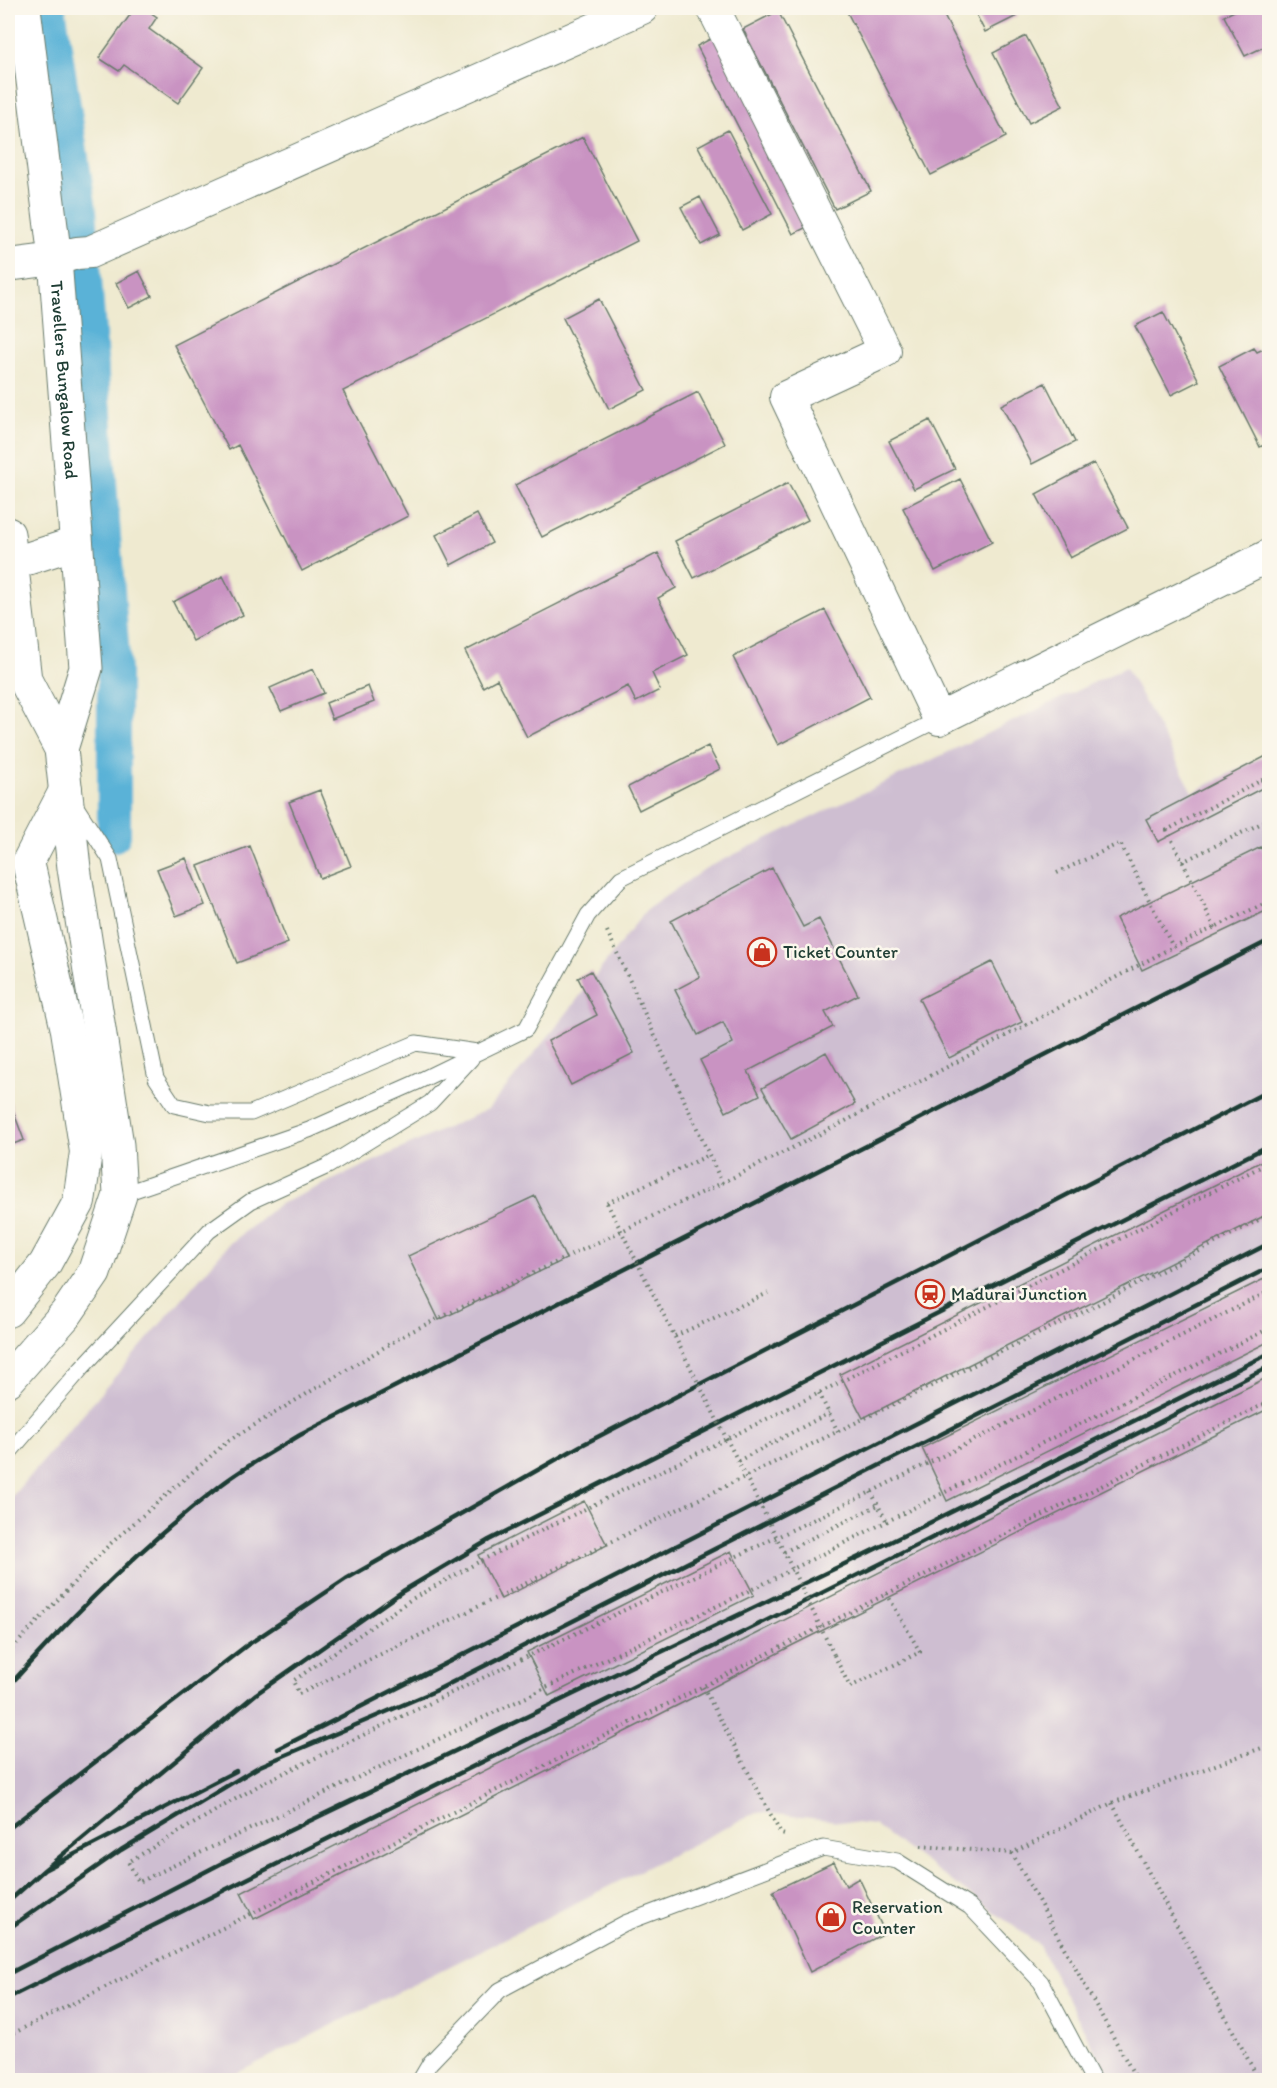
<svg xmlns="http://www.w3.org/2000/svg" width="1277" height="2088" viewBox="0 0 1277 2088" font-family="Itim,sans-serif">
<rect width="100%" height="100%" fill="#fbf7ec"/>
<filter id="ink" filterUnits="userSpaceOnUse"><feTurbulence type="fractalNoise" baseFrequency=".0167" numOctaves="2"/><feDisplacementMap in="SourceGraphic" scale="12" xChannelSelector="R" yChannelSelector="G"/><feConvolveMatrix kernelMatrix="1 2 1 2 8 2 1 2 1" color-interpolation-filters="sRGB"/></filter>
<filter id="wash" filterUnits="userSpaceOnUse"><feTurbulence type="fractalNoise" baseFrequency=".008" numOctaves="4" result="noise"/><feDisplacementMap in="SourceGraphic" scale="24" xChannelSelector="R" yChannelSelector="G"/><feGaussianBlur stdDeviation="1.35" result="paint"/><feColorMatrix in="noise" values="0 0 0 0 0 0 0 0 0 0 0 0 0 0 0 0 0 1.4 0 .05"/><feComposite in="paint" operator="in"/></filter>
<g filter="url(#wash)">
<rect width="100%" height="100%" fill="#efead0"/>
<path fill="#cebed1" d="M 1126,667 L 1193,792 L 1269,753 L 1269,2080 L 1111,2080 L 1038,1944 L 874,1825 L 757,1812 L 223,2080 L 8,2080 L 8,1501 L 230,1243 L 278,1205 L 488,1109 L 556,1027 L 646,910 L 706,868 Z"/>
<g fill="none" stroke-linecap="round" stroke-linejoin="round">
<path stroke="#5ab2d7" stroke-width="34" d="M 49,8 L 80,211 L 114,672 L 114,835"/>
</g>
<g id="blocks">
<path fill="#c993c2" d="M 135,8 L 144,8 L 157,17 L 149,29 L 203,68 L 178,103 L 124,65 L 119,71 L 99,58 Z
M 845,8 L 940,8 L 1006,137 L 931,175 Z
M 973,8 L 1012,8 L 1017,16 L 985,32 Z
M 1240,8 L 1270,8 L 1270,44 L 1245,56 L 1224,16 Z
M 778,11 L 871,191 L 835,209 L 743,29 Z
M 718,35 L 815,223 L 793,234 L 697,46 Z
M 1026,36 L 1063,106 L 1029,123 L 993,53 Z
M 728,130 L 772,214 L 742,230 L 698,146 Z
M 583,137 L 637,241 L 343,391 L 408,516 L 302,571 L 238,445 L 229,450 L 174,345 Z
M 700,197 L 720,235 L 701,245 L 681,207 Z
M 139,271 L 152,296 L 129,308 L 116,283 Z
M 599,299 L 646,390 L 609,409 L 563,318 Z
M 1163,312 L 1199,381 L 1171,395 L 1135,326 Z
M 1270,346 L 1270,442 L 1260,447 L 1219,366 L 1254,348 L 1257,352 Z
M 1045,383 L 1075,442 L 1032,464 L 1001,405 Z
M 698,392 L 725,444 L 542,537 L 515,485 Z
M 930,420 L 955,469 L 914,489 L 889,441 Z
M 1094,463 L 1128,528 L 1070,558 L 1036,494 Z
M 960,479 L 992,542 L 935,571 L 903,508 Z
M 788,483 L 808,520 L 694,578 L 675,541 Z
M 477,514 L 492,543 L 451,565 L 436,535 Z
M 658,553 L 676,588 L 658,598 L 688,655 L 652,673 L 660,690 L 636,702 L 628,686 L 527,737 L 497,679 L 483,687 L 465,651 Z
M 223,576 L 243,615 L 193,641 L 173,602 Z
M 825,610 L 870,697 L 778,745 L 733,657 Z
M 313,669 L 324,693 L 281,711 L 270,688 Z
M 368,686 L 374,702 L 332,719 L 326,703 Z
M 708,746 L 720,769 L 639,810 L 628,787 Z
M 1270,754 L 1270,784 L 1158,842 L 1146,819 Z
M 320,790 L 351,866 L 320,878 L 289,802 Z
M 250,846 L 288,943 L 237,963 L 198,866 Z
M 1261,847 L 1270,866 L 1270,909 L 1142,970 L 1116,918 Z
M 186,858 L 205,905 L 176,916 L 157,869 Z
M 772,868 L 803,927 L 819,919 L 858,995 L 825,1012 L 833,1027 L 748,1071 L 760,1095 L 726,1112 L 700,1060 L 733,1043 L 723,1022 L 698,1035 L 675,990 L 700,977 L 671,921 Z
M 992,962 L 1022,1022 L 949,1058 L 919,999 Z
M 591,971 L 634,1053 L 571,1085 L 548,1041 L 597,1015 L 578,978 Z
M 826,1052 L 855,1104 L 791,1139 L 762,1088 Z
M 8,1097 L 24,1140 L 8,1146 Z
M 1270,1157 L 1270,1213 L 863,1418 L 840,1374 Z
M 535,1196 L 566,1259 L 439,1320 L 408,1256 Z
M 1270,1276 L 1270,1341 L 947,1501 L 922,1448 Z
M 1270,1376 L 1270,1408 L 793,1645 L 696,1696 L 254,1919 L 241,1893 Z
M 584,1501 L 607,1545 L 501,1599 L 478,1555 Z
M 731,1551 L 754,1595 L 549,1696 L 527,1652 Z
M 834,1862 L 846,1886 L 859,1878 L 885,1933 L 810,1972 L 773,1891 Z"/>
</g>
</g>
<g filter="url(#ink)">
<use href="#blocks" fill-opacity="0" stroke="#687a6b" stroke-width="1.5"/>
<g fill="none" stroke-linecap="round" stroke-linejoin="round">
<g stroke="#687a6b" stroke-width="17">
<path id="lane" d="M 75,805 L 110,859 L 156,1078 L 174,1105 L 210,1113 L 251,1113 L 416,1043 L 477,1052
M 120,1195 L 309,1130 L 415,1083 L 526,1029 L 588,915 L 621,878 L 939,719
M 8,1454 L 81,1369 L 209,1231 L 251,1201 L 328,1166 L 430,1103 L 471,1059
M 420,2080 L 430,2063 L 500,1990 L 625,1923 L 823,1848 L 897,1861 L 970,1907 L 1041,1982 L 1093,2080"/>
</g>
<g stroke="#687a6b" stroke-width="34">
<path id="street" d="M 713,8 L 885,351 L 786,397 L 939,719 L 1270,555
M 8,265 L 55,259 L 77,253 L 90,252 L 642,8
M 8,565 L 76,543
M 8,1311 L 45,1264 L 79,1202 L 86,1152 L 67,1030 L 28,862 L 66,789"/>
</g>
<g stroke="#687a6b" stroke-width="35">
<g id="primary">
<path id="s1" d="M 24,8 L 55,259 L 86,668 L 61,749"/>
<path d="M 8,534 L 25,680 L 61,749 L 74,868 L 117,1145 L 120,1195 L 94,1273 L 66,1314 L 8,1380"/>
</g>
</g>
<path stroke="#687a6b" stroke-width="4" stroke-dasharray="1.5 4.5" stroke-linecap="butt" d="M 1182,862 L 1270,819
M 1057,873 L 1120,843 L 1173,947
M 1215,928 L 1167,830 L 1262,780 L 1270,793
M 607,931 L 722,1183
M 1270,1162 L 819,1393 L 484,1559 L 410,1600 L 293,1681 L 299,1694 L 1093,1307 L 1270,1214
M 607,1203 L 709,1155
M 1270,1291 L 871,1492 L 263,1783 L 128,1862 L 139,1882 L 759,1586 L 1270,1328
M 675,1336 L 768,1293
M 819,1393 L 838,1432
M 738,1461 L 829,1413
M 871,1492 L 887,1522
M 784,1552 L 878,1505
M 8,1653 L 109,1545 L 228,1441 L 408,1333 L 722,1183 L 838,1125 L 1173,947 L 1270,901
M 834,1655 L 850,1687 L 920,1652 L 887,1594
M 703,1687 L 781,1834 L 785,1835
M 1112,1803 L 1259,2080
M 921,1846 L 1012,1853 L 1112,1803 L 1270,1745
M 1012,1853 L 1137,2080
M 8,2036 L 1270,1401"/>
<use href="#lane" stroke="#fff" stroke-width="15"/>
<use href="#street" stroke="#fff" stroke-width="32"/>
<use href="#primary" stroke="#fff" stroke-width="33"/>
<path stroke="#1f3d34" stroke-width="4.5" d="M 8,1687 C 73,1614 143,1545 221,1485 C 246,1466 275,1450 302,1434 L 1270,940
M 278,1749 L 1270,1243
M 8,1829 L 246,1646 L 346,1579 L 580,1446 L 1270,1090
M 44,1870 L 256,1694 L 403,1591 L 489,1540 L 1270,1145
M 8,1902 L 44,1870 L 236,1771
M 8,1929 L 121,1850 L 260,1766 L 435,1691 L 1270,1267
M 8,1974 L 224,1862 L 913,1531 L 1270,1353
M 8,1998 L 918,1545 L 1270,1366"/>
<path stroke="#687a6b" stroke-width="4" stroke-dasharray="1.5 4.5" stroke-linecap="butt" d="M 607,1203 L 784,1552 L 834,1655"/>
</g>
</g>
<defs>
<g id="shop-ring" transform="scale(1.5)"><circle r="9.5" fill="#fbf7ec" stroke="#c8321e" stroke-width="1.5"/><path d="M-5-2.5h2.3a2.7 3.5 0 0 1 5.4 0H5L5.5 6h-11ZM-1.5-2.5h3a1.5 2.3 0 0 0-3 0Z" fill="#c8321e"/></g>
<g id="station-ring" transform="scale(1.5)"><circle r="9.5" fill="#fbf7ec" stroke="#c8321e" stroke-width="1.5"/><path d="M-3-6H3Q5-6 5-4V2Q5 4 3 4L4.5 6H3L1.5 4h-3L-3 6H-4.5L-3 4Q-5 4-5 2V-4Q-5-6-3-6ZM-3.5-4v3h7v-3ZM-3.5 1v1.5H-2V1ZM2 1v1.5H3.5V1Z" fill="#c8321e"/></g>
</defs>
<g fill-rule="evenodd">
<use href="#shop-ring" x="762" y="952"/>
<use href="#station-ring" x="930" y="1294"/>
<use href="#shop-ring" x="831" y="1917"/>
</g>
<g text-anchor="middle" stroke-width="5" stroke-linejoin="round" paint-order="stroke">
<g font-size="18" fill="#1f3d34" stroke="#fbf7ec">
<text dy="6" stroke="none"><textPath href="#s1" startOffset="374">Travellers Bungalow Road</textPath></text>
</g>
<g font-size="18" fill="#1f3d34" stroke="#fbf7ec" text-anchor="start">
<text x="783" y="958">Ticket Counter</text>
<text x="951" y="1300">Madurai Junction</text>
<text x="852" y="1913">Reservation<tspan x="852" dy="21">Counter</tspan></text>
</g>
</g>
<rect width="1277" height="2088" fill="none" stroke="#fbf7ec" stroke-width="30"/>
</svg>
